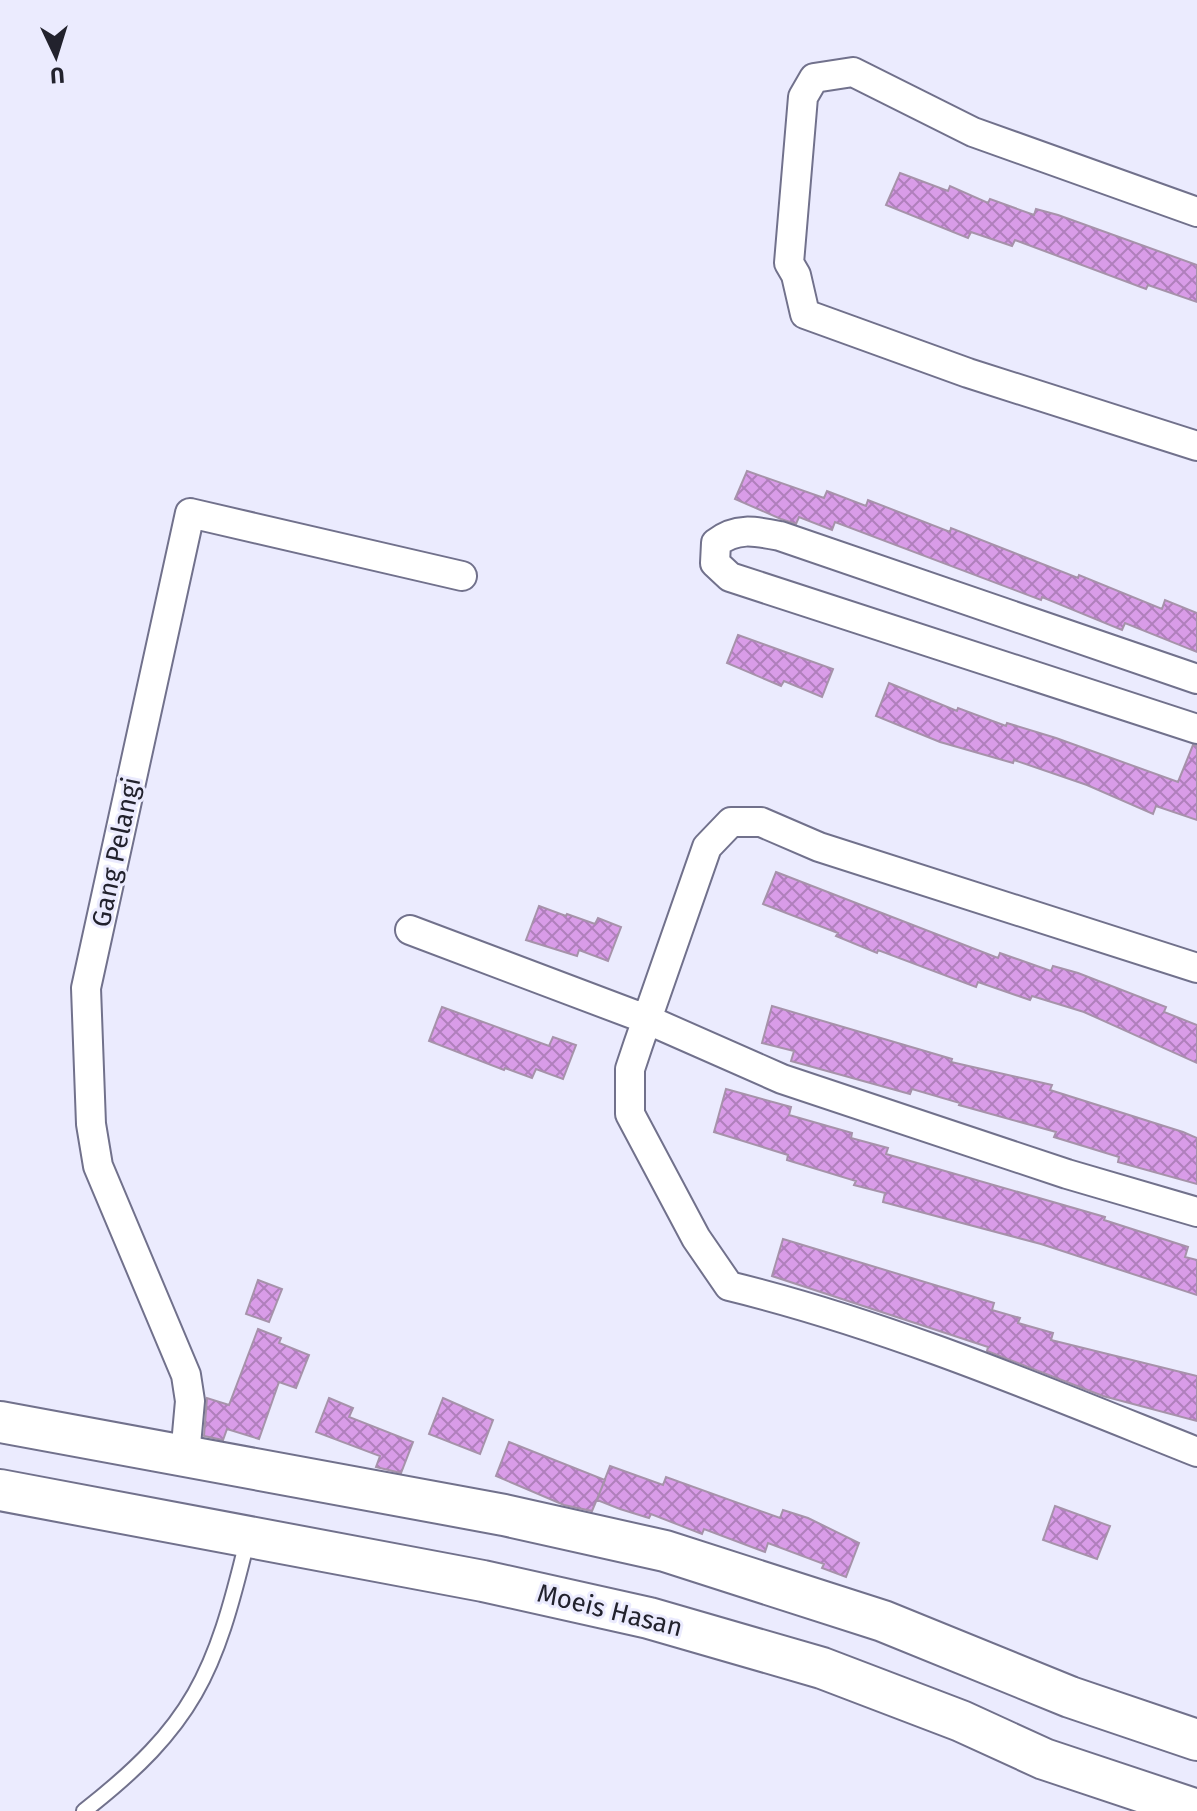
<svg xmlns="http://www.w3.org/2000/svg" width="1197" height="1811" viewBox="0 0 1197 1811" font-family="'Fira Sans',sans-serif">
<defs>
<pattern id="building-cross-hatch" width="8" height="8" patternUnits="userSpaceOnUse" patternTransform="scale(2)"><rect width="8" height="8" fill="#d99ce8"/><path d="M0 0l8 8M0 8l8-8" fill="none" stroke="#b07fbc"/></pattern>
</defs>
<rect width="100%" height="100%" fill="#ebebfe"/>
<path fill="url(#building-cross-hatch)" stroke="#a692aa" stroke-width="2" d="M 900,173 L 948,191 L 950,186 L 988,203 L 990,199 L 1034,215 L 1036,209 L 1058,215 L 1197,265 L 1197,302 L 1148,285 L 1146,289 L 1015,240 L 1012,246 L 971,232 L 968,238 L 886,205 Z
M 747,471 L 824,498 L 827,491 L 866,506 L 868,500 L 950,532 L 951,528 L 1078,578 L 1079,575 L 1162,609 L 1165,600 L 1197,613 L 1197,652 L 1125,623 L 1122,630 L 1042,597 L 1041,600 L 835,522 L 832,530 L 799,517 L 796,524 L 781,519 L 735,499 Z
M 738,635 L 833,669 L 822,697 L 784,681 L 781,686 L 727,663 Z
M 889,683 L 957,711 L 958,708 L 1006,726 L 1007,723 L 1056,738 L 1178,782 L 1193,745 L 1197,746 L 1197,820 L 1156,806 L 1153,814 L 1087,785 L 1014,760 L 1013,763 L 940,742 L 876,716 Z
M 776,872 L 998,958 L 1000,953 L 1051,971 L 1053,966 L 1078,973 L 1166,1007 L 1164,1012 L 1197,1025 L 1197,1063 L 1084,1012 L 1032,996 L 1030,1000 L 978,982 L 976,987 L 878,950 L 877,953 L 836,936 L 838,933 L 763,904 Z
M 539,906 L 566,916 L 567,914 L 595,924 L 598,918 L 621,927 L 608,961 L 579,950 L 577,956 L 526,940 Z
M 772,1006 L 952,1059 L 951,1062 L 1052,1085 L 1050,1090 L 1183,1132 L 1197,1138 L 1197,1184 L 1118,1162 L 1119,1157 L 1054,1137 L 1056,1132 L 959,1105 L 960,1103 L 912,1089 L 910,1094 L 791,1061 L 794,1051 L 762,1043 Z
M 442,1007 L 549,1046 L 553,1037 L 576,1045 L 563,1079 L 536,1069 L 532,1078 L 505,1068 L 504,1070 L 429,1041 Z
M 726,1089 L 791,1107 L 789,1115 L 852,1133 L 851,1138 L 888,1148 L 886,1154 L 1105,1217 L 1104,1220 L 1188,1247 L 1185,1257 L 1197,1260 L 1197,1295 L 1041,1244 L 883,1202 L 885,1193 L 854,1185 L 856,1181 L 787,1160 L 788,1155 L 714,1132 Z
M 783,1239 L 994,1303 L 992,1310 L 1020,1318 L 1018,1323 L 1053,1333 L 1051,1340 L 1197,1376 L 1197,1421 L 1103,1396 L 987,1351 L 988,1347 L 772,1276 Z
M 258,1280 L 282,1289 L 269,1322 L 246,1314 Z
M 258,1329 L 281,1338 L 279,1343 L 309,1355 L 296,1388 L 279,1382 L 259,1439 L 227,1429 L 223,1440 L 204,1436 L 207,1398 L 229,1405 Z
M 329,1398 L 353,1408 L 349,1417 L 413,1442 L 401,1473 L 376,1467 L 380,1456 L 316,1432 Z
M 443,1398 L 493,1420 L 480,1454 L 429,1434 Z
M 509,1442 L 605,1480 L 592,1511 L 564,1505 L 496,1476 Z
M 610,1466 L 663,1485 L 666,1477 L 780,1518 L 783,1510 L 808,1518 L 859,1543 L 846,1577 L 822,1568 L 824,1564 L 768,1543 L 765,1552 L 704,1529 L 702,1534 L 651,1514 L 649,1518 L 620,1509 L 597,1500 Z
M 1055,1506 L 1110,1526 L 1097,1559 L 1043,1540 Z"/>
<g fill="none" stroke-linecap="round" stroke-linejoin="round">
<g stroke="#71718c" stroke-width="18">
<path id="lane" d="M 84,1811 C 194,1725 215,1674 247,1541"/>
</g>
<g stroke="#71718c" stroke-width="32">
<path id="street" d="M 1197,212 L 973,132 L 853,72 L 814,78 L 803,97 L 789,263 L 796,275 L 805,314 L 968,373 L 1197,446
M 1197,679 L 780,536 C 755,531 736,527 716,543 L 715,563 L 730,577 L 1197,729
M 410,930 L 646,1019 L 782,1079 L 1067,1174 L 1197,1212
M 1197,968 L 819,847 L 761,822 L 731,822 L 707,847 L 638,1045 L 630,1069 L 630,1114 L 696,1238 L 729,1286 C 889,1325 1044,1391 1197,1452
M 185,1456 L 190,1401 L 186,1375 L 98,1166 L 91,1124 L 86,988 L 190,513 L 462,576"/>
</g>
<g stroke="#71718c" stroke-width="44">
<path id="secondary" d="M 0,1422 L 504,1515 L 665,1551 L 883,1621 L 1070,1697 L 1197,1740
M 0,1490 L 483,1581 L 649,1618 L 822,1668 L 961,1721 L 1044,1759 L 1197,1810"/>
</g>
<use href="#lane" stroke="#fff" stroke-width="14"/>
<use href="#street" stroke="#fff" stroke-width="28"/>
<use href="#secondary" stroke="#fff" stroke-width="40"/>
</g>
<g text-anchor="middle" stroke-width="6" stroke-linejoin="round" paint-order="stroke">
<g font-size="26" fill="#22222d" stroke="#ebebfe">
<text transform="translate(116 852) rotate(-78)" y="9">Gang Pelangi</text>
<text transform="translate(610 1610) rotate(14)" y="9">Moeis Hasan</text>
</g>
</g>
<g transform="translate(56 56) rotate(176)" stroke="#ebebfe" stroke-width="6" paint-order="stroke">
<path d="M0-6L14 30L0 20L-14 30Z" fill="#22222d"/>
<text y="-12" font-size="22" font-weight="bold" text-anchor="middle" fill="#22222d">U</text>
</g>
</svg>
